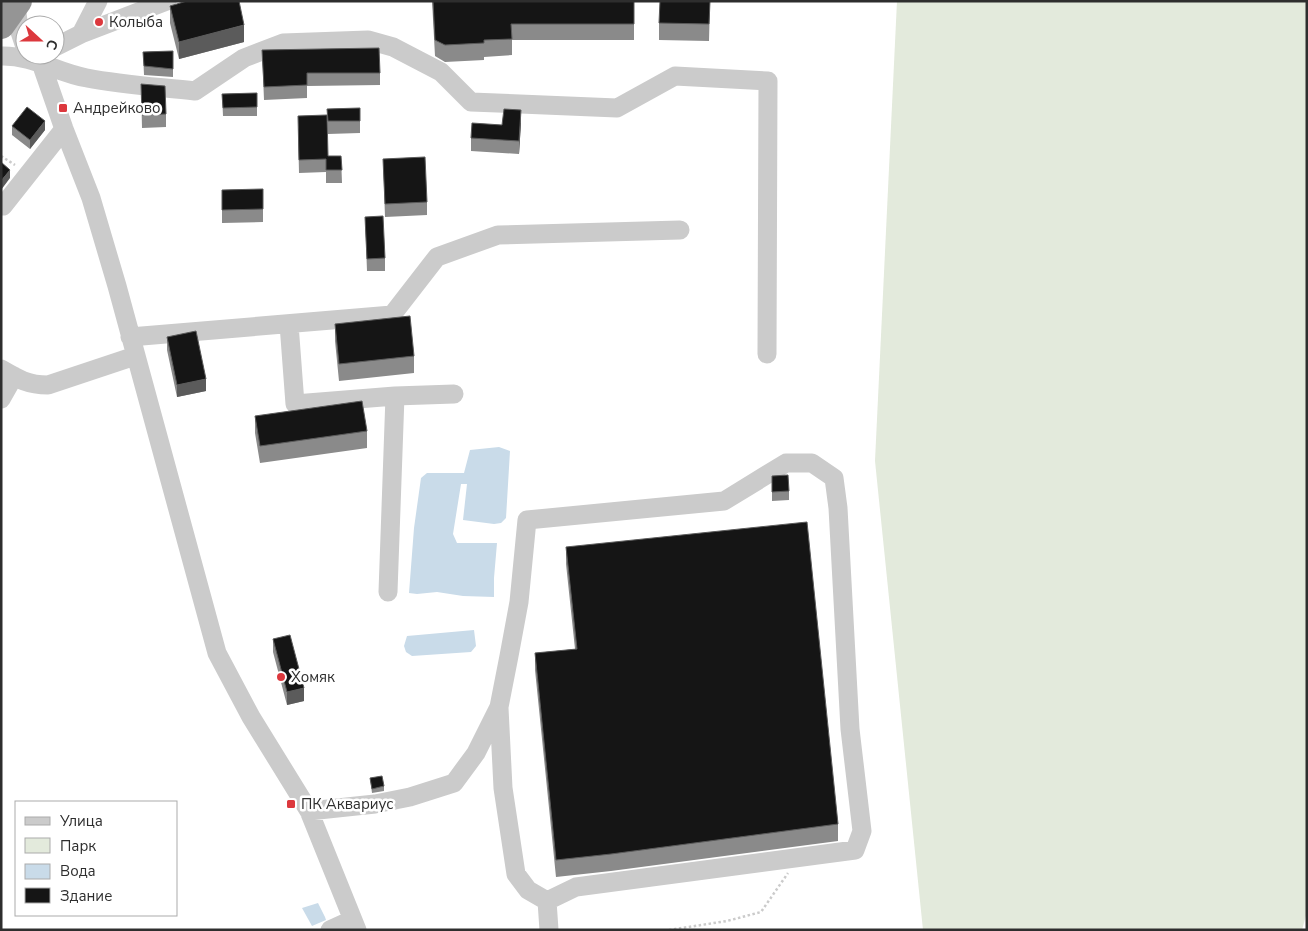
<svg xmlns="http://www.w3.org/2000/svg" width="1308" height="931" viewBox="0 0 1308 931" font-family="'Nunito Sans',sans-serif">
<rect width="100%" height="100%" fill="#fff"/>
<path fill="#e3eadc" d="M 897,1 L 1307,1 L 1307,912 L 1302,930 L 923,930 L 875,461 Z"/>
<path fill="#c9dbe9" d="M 499,447 L 510,451 L 506,518 L 501,523 L 494,524 L 463,520 L 467,484 L 461,484 L 453,534 L 457,543 L 497,543 L 494,578 L 494,597 L 463,596 L 437,592 L 417,594 L 409,593 L 414,528 L 421,478 L 427,473 L 464,473 L 470,450 Z
M 474,630 L 476,646 L 471,652 L 412,656 L 406,652 L 404,646 L 407,636 Z
M 318,903 L 325,917 L 326,920 L 312,926 L 302,908 Z"/>
<g fill="none" stroke-linecap="round" stroke-linejoin="round">
<path stroke="#cbcbcb" stroke-width="2.5" stroke-dasharray="2.5 2.5" stroke-linecap="butt" d="M 1,156 L 15,165
M 669,930 L 727,921 L 761,912 L 788,873"/>
<path stroke="#cbcbcb" stroke-width="19" d="M 16,5 L 19,29 L 25,47
M 81,34 L 98,1
M 55,47 L 81,34 L 167,1
M 1,56 C 33,55 57,73 87,78 C 123,85 160,87 195,91 L 244,58 L 283,43 L 368,40 L 393,47 L 441,72 L 471,102 L 617,108 L 675,76 L 768,81 L 767,354
M 41,63 L 64,129 L 91,198 L 117,286 L 217,653 L 251,717 L 309,811 L 357,930
M 1,206 L 3,206 L 64,129
M 289,324 L 295,404 L 395,396 L 454,394
M 130,337 L 392,315 L 437,257 L 498,235 L 680,230
M 1,369 C 18,379 28,385 48,385 L 135,356
M 1,399 L 14,376
M 388,592 L 395,396
M 499,708 L 503,788 L 516,874 L 528,890 L 547,901
M 309,811 L 375,804 L 410,797 L 454,783 L 476,753 L 499,707 L 509,656 L 519,602 L 527,520 L 724,501 L 786,463 L 812,463 L 834,478 L 838,508 L 850,729 L 862,831 L 855,850 L 576,887 L 547,901 L 549,930
M 330,930 L 352,920"/>
<path stroke="#959595" stroke-width="28" d="M 1,25 L 18,1"/>
</g>
<path fill="#8a8a8a" d="M 432,1 L 634,1 L 634,40 L 512,40 L 512,55 L 484,57 L 484,60 L 445,62 L 435,56 Z
M 710,1 L 709,41 L 659,40 L 659,23 Z
M 170,6 L 244,42 L 179,59 L 170,23 Z
M 262,50 L 380,73 L 380,85 L 307,86 L 307,98 L 264,100 Z
M 173,51 L 173,77 L 144,75 L 143,52 Z
M 141,84 L 166,114 L 166,127 L 142,128 Z
M 257,93 L 257,116 L 223,116 L 222,94 Z
M 360,108 L 360,133 L 328,134 L 327,109 Z
M 521,123 L 519,154 L 471,151 L 471,138 L 502,125 Z
M 12,126 L 45,130 L 30,149 L 12,135 Z
M 298,128 L 328,156 L 341,156 L 342,183 L 326,183 L 326,172 L 299,173 Z
M 383,159 L 427,202 L 427,215 L 385,217 Z
M 263,189 L 263,222 L 222,223 L 222,190 Z
M 365,217 L 385,258 L 385,271 L 367,271 Z
M 335,324 L 414,356 L 414,373 L 339,381 L 335,341 Z
M 167,337 L 206,391 L 177,397 L 167,350 Z
M 255,416 L 367,431 L 367,448 L 260,463 L 255,433 Z
M 772,476 L 789,491 L 789,500 L 772,501 Z
M 566,547 L 838,824 L 838,841 L 611,871 L 556,877 L 535,670 L 535,653 L 575,649 L 566,564 Z
M 273,639 L 304,701 L 287,705 L 273,652 Z
M 370,778 L 384,786 L 384,791 L 372,793 Z"/>
<path fill="#5b5b5b" d="M 244,25 L 244,42 L 179,59 L 179,42 Z
M 521,110 L 521,123 L 519,154 L 519,141 Z
M 45,121 L 45,130 L 30,149 L 30,140 Z
M 10,170 L 10,178 L 1,190 L 1,181 Z
M 206,379 L 206,391 L 177,397 L 177,385 Z
M 304,688 L 304,701 L 287,705 L 287,692 Z"/>
<path fill="#151515" stroke="#5b5b5b" d="M 187,1 L 239,1 L 244,25 L 179,42 L 170,6 Z
M 433,1 L 634,1 L 634,24 L 511,24 L 512,39 L 484,40 L 484,43 L 445,45 L 435,40 Z
M 660,1 L 710,1 L 709,24 L 659,23 Z
M 379,48 L 380,73 L 307,73 L 307,85 L 264,87 L 262,50 Z
M 173,51 L 173,69 L 144,66 L 143,52 Z
M 141,84 L 165,86 L 166,114 L 142,115 Z
M 257,93 L 257,107 L 223,108 L 222,94 Z
M 27,107 L 45,121 L 30,140 L 12,126 Z
M 360,108 L 360,121 L 328,121 L 327,109 Z
M 504,109 L 521,110 L 519,141 L 471,138 L 472,123 L 502,125 Z
M 327,115 L 328,156 L 341,156 L 342,170 L 326,170 L 326,159 L 299,160 L 298,116 Z
M 425,157 L 427,202 L 385,204 L 383,159 Z
M 1,162 L 10,170 L 1,181 Z
M 263,189 L 263,209 L 222,210 L 222,190 Z
M 383,216 L 385,258 L 367,259 L 365,217 Z
M 410,316 L 414,356 L 339,364 L 335,324 Z
M 196,331 L 206,379 L 177,385 L 167,337 Z
M 362,401 L 367,431 L 260,446 L 255,416 Z
M 788,475 L 789,491 L 772,492 L 772,476 Z
M 807,522 L 838,824 L 611,854 L 556,860 L 535,653 L 577,649 L 566,547 Z
M 290,635 L 304,688 L 287,692 L 273,639 Z
M 382,776 L 384,786 L 372,789 L 370,778 Z"/>
<g fill="#dc383d" stroke="#fff" stroke-width="2">
<circle cx="99" cy="22" r="5"/>
<rect x="58" y="103" width="10" height="10" rx="2.5"/>
<circle cx="281" cy="677" r="5"/>
<rect x="286" y="799" width="10" height="10" rx="2.5"/>
</g>
<g text-anchor="middle" stroke-width="5" stroke-linejoin="round" paint-order="stroke">
<g font-size="15" fill="#2e2e2e" stroke="#fff" text-anchor="start">
<text x="109" y="27">Колыба</text>
<text x="73" y="113">Андрейково</text>
<text x="291" y="682">Хомяк</text>
<text x="301" y="809">ПК Аквариус</text>
</g>
</g>
<rect width="1308" height="931" fill="none" stroke="#2e2e2e" stroke-width="5"/>
<rect x="15" y="801" width="162" height="115" fill="#ffffff" stroke="#ababab"/>
<rect x="25" y="817" width="25" height="8" fill="#cbcbcb" stroke="#ababab"/>
<text x="60" y="826" font-size="15" fill="#2e2e2e">Улица</text>
<rect x="25" y="838" width="25" height="15" fill="#e3eadc" stroke="#ababab"/>
<text x="60" y="851" font-size="15" fill="#2e2e2e">Парк</text>
<rect x="25" y="864" width="25" height="15" fill="#c9dbe9" stroke="#ababab"/>
<text x="60" y="876" font-size="15" fill="#2e2e2e">Вода</text>
<rect x="25" y="888" width="25" height="15" fill="#151515" stroke="#ababab"/>
<text x="60" y="901" font-size="15" fill="#2e2e2e">Здание</text>
<g transform="translate(40 40) rotate(111)"><circle r="24" fill="#ffffff" stroke="#ababab"/>
<path d="M0-4L9 19L0 12L-9 19Z" fill="#dc383d"/>
<text y="-8" font-size="14" font-weight="bold" text-anchor="middle" fill="#2e2e2e">С</text>
</g>
</svg>
